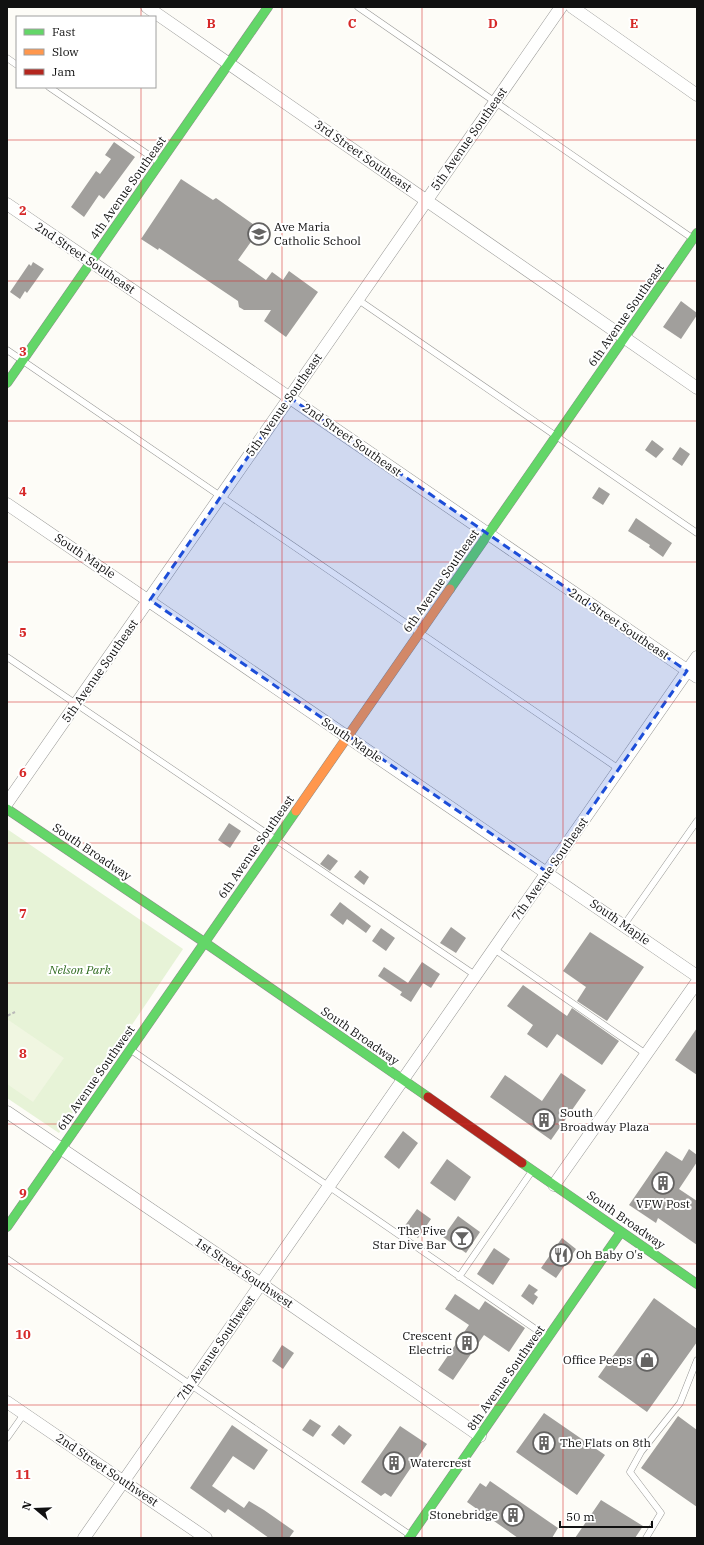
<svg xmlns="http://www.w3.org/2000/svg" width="704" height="1545" viewBox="0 0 704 1545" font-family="'IBM Plex Serif',serif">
<rect width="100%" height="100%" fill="#fdfcf7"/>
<path fill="#e7f3d7" d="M 7,829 L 183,949 L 59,1133 L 7,1098 Z"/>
<path fill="#f0f6e1" d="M 7,1019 L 64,1058 L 33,1102 L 7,1084 Z"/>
<path fill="#a19f9c" d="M 114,142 L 135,157 L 104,199 L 99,195 L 84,217 L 71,207 L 96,171 L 100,174 L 111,159 L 105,155 Z
M 181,179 L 213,200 L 216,198 L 260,229 L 238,260 L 266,280 L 272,272 L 283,280 L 289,271 L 318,292 L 286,337 L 264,321 L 271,310 L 244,310 L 239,307 L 238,301 L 159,248 L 158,250 L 141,239 Z
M 33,262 L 44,269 L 27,293 L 25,291 L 20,299 L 10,292 L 29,264 L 31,266 Z
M 681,301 L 697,313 L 697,315 L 681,339 L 663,327 Z
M 652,440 L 664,449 L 656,458 L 645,450 Z
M 680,447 L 690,454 L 682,466 L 672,459 Z
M 599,487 L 610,494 L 603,505 L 592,498 Z
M 636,518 L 672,543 L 663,557 L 649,547 L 650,545 L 628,531 Z
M 229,823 L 241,831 L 230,848 L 218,840 Z
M 328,854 L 338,861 L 330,871 L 320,864 Z
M 360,870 L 369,877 L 364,885 L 354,877 Z
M 340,902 L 371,926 L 366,933 L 347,919 L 343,925 L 330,915 Z
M 451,927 L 466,938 L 456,953 L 440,943 Z
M 381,928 L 395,938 L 386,951 L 372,941 Z
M 590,932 L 644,967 L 607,1021 L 577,1001 L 586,987 L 563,971 Z
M 422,962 L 440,974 L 431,988 L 423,983 L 411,1002 L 400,995 L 402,992 L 378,976 L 384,967 L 408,983 Z
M 523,985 L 567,1016 L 572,1008 L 619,1041 L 602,1065 L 557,1034 L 547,1048 L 527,1034 L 533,1025 L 507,1006 Z
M 697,1028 L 697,1075 L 675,1060 Z
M 561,1073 L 586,1090 L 551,1140 L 490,1097 L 505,1075 L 542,1101 Z
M 403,1131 L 418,1143 L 399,1169 L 384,1157 Z
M 689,1149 L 697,1155 L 697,1162 L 679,1189 L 697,1201 L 697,1245 L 658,1218 L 656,1223 L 629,1205 L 666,1151 L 682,1161 Z
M 447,1159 L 471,1177 L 455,1201 L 430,1183 Z
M 417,1209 L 431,1219 L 418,1238 L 404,1227 Z
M 458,1216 L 480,1232 L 466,1253 L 443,1237 Z
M 562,1238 L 576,1249 L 556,1278 L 541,1268 Z
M 494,1248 L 510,1259 L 493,1285 L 477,1274 Z
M 529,1284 L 538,1290 L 534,1294 L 538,1297 L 533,1305 L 521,1296 Z
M 455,1294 L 479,1310 L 485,1301 L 525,1328 L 509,1352 L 484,1335 L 453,1380 L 438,1370 L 469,1325 L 445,1309 Z
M 654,1298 L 697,1329 L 697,1342 L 647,1412 L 598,1377 Z
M 282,1345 L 294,1353 L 283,1369 L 272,1361 Z
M 544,1413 L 605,1455 L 577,1495 L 516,1452 Z
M 678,1416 L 697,1430 L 697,1507 L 641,1468 Z
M 310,1419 L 321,1426 L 313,1437 L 302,1430 Z
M 232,1425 L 268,1450 L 254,1470 L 233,1456 L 212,1486 L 244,1508 L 249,1501 L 264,1510 L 294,1531 L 289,1538 L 269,1538 L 228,1509 L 225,1513 L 190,1488 Z
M 339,1425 L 352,1435 L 344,1445 L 331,1435 Z
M 400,1426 L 427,1444 L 391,1497 L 385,1493 L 381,1496 L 361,1482 Z
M 490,1481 L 558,1528 L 552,1538 L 518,1538 L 467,1502 L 480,1483 L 486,1487 Z
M 601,1500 L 643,1526 L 635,1538 L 575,1538 Z"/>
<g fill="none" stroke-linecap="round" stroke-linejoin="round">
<g stroke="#979795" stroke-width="7">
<path id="lane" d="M 358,7 L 692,238
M 7,58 L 17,65
M 49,87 L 159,162
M 357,299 L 697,533
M 7,350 L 619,769
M 7,657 L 475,975
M 624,925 L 697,821
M 494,949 L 646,1054
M 131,1050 L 547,1337
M 7,1259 L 410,1535
M 459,1277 L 532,1171
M 7,1438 L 24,1414
M 646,1538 L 661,1513 L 630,1472 L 641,1452 L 680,1403 L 697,1360"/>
</g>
<g stroke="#979795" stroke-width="13">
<path id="street" d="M 147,7 L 697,388
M 572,7 L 697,95
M 7,204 L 697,677
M 7,504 L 697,976
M 7,803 C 193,539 376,272 561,7
M 7,1112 L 261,1284 L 480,1436
M 554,1185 L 697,982
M 7,1402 L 206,1538
M 84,1538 L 697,657"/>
</g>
<g stroke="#8e8d8b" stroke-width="10">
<path id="fast" d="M 7,383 L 268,7
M 450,589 L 697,233
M 7,809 L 204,942 L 428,1097
M 522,1163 L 697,1284
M 7,1227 L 296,811
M 409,1538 L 621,1232"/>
</g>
<g stroke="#8e8d8b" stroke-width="10">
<path id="slow" d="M 296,811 L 450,589"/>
</g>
<g stroke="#8e8d8b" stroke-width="10">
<path id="jam" d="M 428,1097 L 522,1163"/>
</g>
<path stroke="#b9b9b8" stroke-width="2" stroke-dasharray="4 2" stroke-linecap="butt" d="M 7,1016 L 15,1012"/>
<use href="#lane" stroke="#fffffe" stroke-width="6"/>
<use href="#street" stroke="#fffffe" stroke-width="12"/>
<use href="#fast" stroke="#63d668" stroke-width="9"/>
<use href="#slow" stroke="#ff974d" stroke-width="9"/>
<use href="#jam" stroke="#b3261e" stroke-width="9"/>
</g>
<path fill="#1d4ed8" fill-opacity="0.2" stroke="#1d4ed8" stroke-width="3" stroke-dasharray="8 5" stroke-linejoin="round" d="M 289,397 L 687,671 L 547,872 L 150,600 Z"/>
<path fill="none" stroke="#d62828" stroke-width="1" stroke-opacity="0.55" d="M 141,7 L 141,17M 282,7 L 282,1538M 422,7 L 422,1538M 563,7 L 563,1538M 141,87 L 141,1538M 7,140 L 697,140M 7,281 L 697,281M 7,421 L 697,421M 7,562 L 697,562M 7,702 L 697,702M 7,843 L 697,843M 7,983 L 697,983M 7,1124 L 697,1124M 7,1264 L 697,1264M 7,1405 L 697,1405"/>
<defs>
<g id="school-ring" transform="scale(1.15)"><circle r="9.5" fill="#fff" stroke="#646362" stroke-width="1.5"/><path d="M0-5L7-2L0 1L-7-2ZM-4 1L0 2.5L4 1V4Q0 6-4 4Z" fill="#646362"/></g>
<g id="building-ring" transform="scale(1.15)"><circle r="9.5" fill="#fff" stroke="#646362" stroke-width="1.5"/><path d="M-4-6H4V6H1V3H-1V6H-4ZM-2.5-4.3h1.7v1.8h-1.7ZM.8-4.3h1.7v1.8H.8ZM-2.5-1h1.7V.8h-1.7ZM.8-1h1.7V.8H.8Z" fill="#646362"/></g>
<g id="bar-ring" transform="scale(1.15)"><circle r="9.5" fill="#fff" stroke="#646362" stroke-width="1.5"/><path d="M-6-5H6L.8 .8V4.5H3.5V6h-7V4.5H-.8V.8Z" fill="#646362"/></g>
<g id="restaurant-ring" transform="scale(1.15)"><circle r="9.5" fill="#fff" stroke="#646362" stroke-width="1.5"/><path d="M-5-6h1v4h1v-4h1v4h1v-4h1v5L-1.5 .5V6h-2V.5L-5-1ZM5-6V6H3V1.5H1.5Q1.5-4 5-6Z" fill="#646362"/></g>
<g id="shop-ring" transform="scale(1.15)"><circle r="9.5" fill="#fff" stroke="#646362" stroke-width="1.5"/><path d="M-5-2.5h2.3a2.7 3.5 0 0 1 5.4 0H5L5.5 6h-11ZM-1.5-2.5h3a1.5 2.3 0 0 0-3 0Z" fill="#646362"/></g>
</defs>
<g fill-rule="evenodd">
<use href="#school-ring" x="259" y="234"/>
<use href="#building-ring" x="544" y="1120"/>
<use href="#building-ring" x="663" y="1183"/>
<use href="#bar-ring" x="462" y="1238"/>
<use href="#restaurant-ring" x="561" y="1255"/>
<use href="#building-ring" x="467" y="1343"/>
<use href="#shop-ring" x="647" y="1360"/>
<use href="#building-ring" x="544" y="1443"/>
<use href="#building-ring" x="394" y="1463"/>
<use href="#building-ring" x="513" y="1515"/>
</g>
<g text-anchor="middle" stroke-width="4" stroke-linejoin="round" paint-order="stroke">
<g font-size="12" fill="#111" stroke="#fff">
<text transform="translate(469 139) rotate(-55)" y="4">5th Avenue Southeast</text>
<text transform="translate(363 156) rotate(35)" y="4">3rd Street Southeast</text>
<text transform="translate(128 188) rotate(-55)" y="4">4th Avenue Southeast</text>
<text transform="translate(85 258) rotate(34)" y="4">2nd Street Southeast</text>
<text transform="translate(626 315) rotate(-55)" y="4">6th Avenue Southeast</text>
<text transform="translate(284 405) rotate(-55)" y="4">5th Avenue Southeast</text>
<text transform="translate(352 440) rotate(35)" y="4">2nd Street Southeast</text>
<text transform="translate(85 556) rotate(34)" y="4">South Maple</text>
<text transform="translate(441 581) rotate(-55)" y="4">6th Avenue Southeast</text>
<text transform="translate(619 624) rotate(34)" y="4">2nd Street Southeast</text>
<text transform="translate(100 671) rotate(-55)" y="4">5th Avenue Southeast</text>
<text transform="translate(352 740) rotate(34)" y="4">South Maple</text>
<text transform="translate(256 847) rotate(-55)" y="4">6th Avenue Southeast</text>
<text transform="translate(92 852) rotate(34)" y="4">South Broadway</text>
<text transform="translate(550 869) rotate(-55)" y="4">7th Avenue Southeast</text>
<text transform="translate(620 922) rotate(35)" y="4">South Maple</text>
<text transform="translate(360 1036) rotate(35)" y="4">South Broadway</text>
<text transform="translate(96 1078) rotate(-55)" y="4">6th Avenue Southwest</text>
<text transform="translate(626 1220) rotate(35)" y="4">South Broadway</text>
<text transform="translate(244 1273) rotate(34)" y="4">1st Street Southwest</text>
<text transform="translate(216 1348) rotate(-55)" y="4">7th Avenue Southwest</text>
<text transform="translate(506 1378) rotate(-55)" y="4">8th Avenue Southwest</text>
<text transform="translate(107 1470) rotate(34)" y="4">2nd Street Southwest</text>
</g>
<g font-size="12" fill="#111" stroke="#fff" text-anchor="start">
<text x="274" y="231">Ave Maria<tspan x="274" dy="14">Catholic School</tspan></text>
<text x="560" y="1117">South<tspan x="560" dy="14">Broadway Plaza</tspan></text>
<text x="663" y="1208" text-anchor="middle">VFW Post</text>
<text x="446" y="1235" text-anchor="end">The Five<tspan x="446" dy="14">Star Dive Bar</tspan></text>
<text x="576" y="1259">Oh Baby O's</text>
<text x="452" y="1340" text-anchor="end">Crescent<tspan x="452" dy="14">Electric</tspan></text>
<text x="632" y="1364" text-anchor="end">Office Peeps</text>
<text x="560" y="1447">The Flats on 8th</text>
<text x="410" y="1467">Watercrest</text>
<text x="498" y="1519" text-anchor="end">Stonebridge</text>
</g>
<g font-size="12" font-style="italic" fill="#2f6b1f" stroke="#fff">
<text x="80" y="974">Nelson Park</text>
</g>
</g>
<g font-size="13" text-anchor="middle" font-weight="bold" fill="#d62828" stroke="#fff" stroke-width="4" stroke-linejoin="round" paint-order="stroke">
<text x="211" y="28">B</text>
<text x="352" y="28">C</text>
<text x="493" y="28">D</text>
<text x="634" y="28">E</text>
<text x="23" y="215">2</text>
<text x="23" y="356">3</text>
<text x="23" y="496">4</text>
<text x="23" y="637">5</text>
<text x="23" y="777">6</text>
<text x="23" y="918">7</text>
<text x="23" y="1058">8</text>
<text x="23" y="1198">9</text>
<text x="23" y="1339">10</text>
<text x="23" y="1479">11</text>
</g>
<rect width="704" height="1545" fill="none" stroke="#111111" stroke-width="16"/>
<rect x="16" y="16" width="140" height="72" fill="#ffffff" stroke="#a0a0a0"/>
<rect x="24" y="29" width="20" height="6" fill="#63d668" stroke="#a0a0a0"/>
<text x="52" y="36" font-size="12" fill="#111111">Fast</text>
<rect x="24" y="49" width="20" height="6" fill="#ff974d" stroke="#a0a0a0"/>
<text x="52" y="56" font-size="12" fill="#111111">Slow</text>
<rect x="24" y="69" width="20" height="6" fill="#b3261e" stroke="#a0a0a0"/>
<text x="52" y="76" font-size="12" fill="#111111">Jam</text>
<g transform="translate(36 1509) rotate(289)" stroke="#ffffff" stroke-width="3" paint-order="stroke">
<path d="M0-3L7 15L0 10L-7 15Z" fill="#111111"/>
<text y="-6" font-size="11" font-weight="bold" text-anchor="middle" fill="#111111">N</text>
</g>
<path d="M560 1521v6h92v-6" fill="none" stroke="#111111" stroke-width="2"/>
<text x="566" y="1521" font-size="12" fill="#111111" stroke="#ffffff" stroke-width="3" paint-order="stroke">50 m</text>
</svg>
